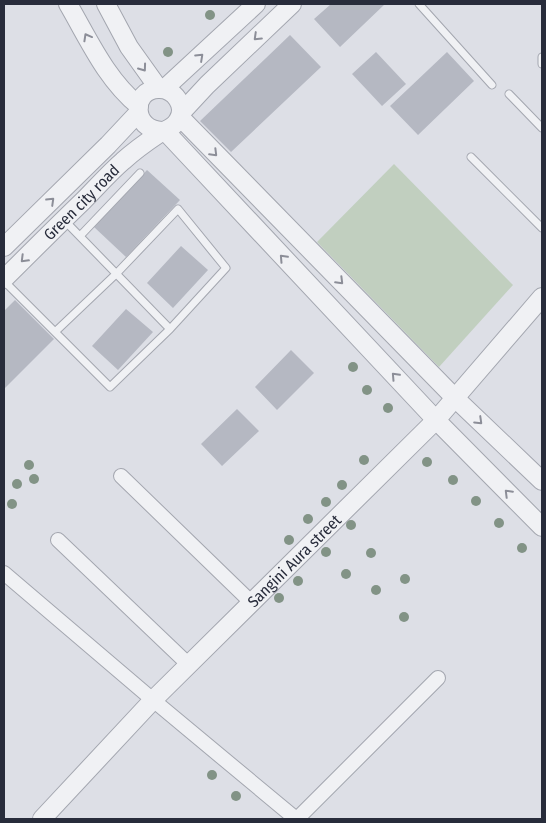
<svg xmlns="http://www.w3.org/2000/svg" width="546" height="823" viewBox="0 0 546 823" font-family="'Fira Sans Condensed',sans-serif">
<rect width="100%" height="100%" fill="#dddfe6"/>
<path fill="#c1cfbf" d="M 394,164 L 513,285 L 439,367 L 317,242 Z"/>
<path fill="#b5b8c2" d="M 331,4 L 385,4 L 340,47 L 314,19 Z
M 290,35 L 321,67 L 231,152 L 200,121 Z
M 376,52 L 406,84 L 382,106 L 352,74 Z
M 447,52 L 474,81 L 418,135 L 390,106 Z
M 147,170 L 180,200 L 126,257 L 94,227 Z
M 181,246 L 208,270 L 173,308 L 147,283 Z
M 15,300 L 54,339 L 4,389 L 4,311 Z
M 126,309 L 153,332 L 118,370 L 92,346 Z
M 291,350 L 314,373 L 277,410 L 255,387 Z
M 237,409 L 259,431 L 222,466 L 201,444 Z"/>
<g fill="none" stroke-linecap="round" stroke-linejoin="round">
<g stroke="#a3a6af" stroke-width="9">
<path id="service" d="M 419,4 L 492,85
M 542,57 L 542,64
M 509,94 L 542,128
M 471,157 L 542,228
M 80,236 L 140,173
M 4,281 L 110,387 L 170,329 L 64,220
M 55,332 L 116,274 L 178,209 L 226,268 L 170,329"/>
</g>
<g stroke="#a3a6af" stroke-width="16">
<path id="minor" d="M 121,476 L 252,603
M 58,540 L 189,665
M 4,573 L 153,700 L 296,819
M 297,819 L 438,678"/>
</g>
<g stroke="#a3a6af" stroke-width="20">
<g id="tertiary">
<path d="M 68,4 C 89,40 106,79 139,106"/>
<path d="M 106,4 L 129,47 L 159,89"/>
<path d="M 164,89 L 256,4"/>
<path d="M 181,113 L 207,85 L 292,4"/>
<path d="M 180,117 L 455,398 L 542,481"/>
<path d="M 165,131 L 436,420 L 542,527"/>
<path d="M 4,247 L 108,145 L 138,113"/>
<path id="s1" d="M 4,279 C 30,253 56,227 83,201 C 96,188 109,173 123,161 C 134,151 148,141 160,133 C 167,129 174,128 178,120 C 187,106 174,88 158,89 C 131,90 132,130 162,131"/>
<path id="s2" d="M 42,819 L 153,700 L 436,420 L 542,297"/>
</g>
</g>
<use href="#service" stroke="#f0f1f4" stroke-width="7"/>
<use href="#minor" stroke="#f0f1f4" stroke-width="14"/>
<use href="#tertiary" stroke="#f0f1f4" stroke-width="18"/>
</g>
<g fill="#829386">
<circle cx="210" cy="15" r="5"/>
<circle cx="168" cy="52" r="5"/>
<circle cx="353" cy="367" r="5"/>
<circle cx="367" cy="390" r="5"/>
<circle cx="388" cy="408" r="5"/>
<circle cx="364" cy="460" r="5"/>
<circle cx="427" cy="462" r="5"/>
<circle cx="29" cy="465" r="5"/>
<circle cx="34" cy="479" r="5"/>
<circle cx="453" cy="480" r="5"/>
<circle cx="17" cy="484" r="5"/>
<circle cx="342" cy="485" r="5"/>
<circle cx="476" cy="501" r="5"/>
<circle cx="326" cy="502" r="5"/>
<circle cx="12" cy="504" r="5"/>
<circle cx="308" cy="519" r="5"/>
<circle cx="499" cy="523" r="5"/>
<circle cx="351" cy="525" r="5"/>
<circle cx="289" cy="540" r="5"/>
<circle cx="522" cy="548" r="5"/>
<circle cx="326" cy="552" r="5"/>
<circle cx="371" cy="553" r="5"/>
<circle cx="346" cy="574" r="5"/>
<circle cx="405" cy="579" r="5"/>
<circle cx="298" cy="581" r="5"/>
<circle cx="376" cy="590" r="5"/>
<circle cx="279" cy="598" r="5"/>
<circle cx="404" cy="617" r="5"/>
<circle cx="212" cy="775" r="5"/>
<circle cx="236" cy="796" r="5"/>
</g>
<defs><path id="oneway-chevron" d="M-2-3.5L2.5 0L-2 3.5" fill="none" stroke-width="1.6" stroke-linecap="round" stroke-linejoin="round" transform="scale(1.25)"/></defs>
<g stroke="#8c8e98">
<use href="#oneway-chevron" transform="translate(87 37) rotate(-119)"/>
<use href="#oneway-chevron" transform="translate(257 37) rotate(136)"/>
<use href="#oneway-chevron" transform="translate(200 57) rotate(-43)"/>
<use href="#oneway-chevron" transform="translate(143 68) rotate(54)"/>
<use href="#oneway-chevron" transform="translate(214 153) rotate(45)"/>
<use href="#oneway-chevron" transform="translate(51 201) rotate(-44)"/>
<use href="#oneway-chevron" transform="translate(283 258) rotate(-133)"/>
<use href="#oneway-chevron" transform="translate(24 259) rotate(135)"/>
<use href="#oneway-chevron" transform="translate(340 281) rotate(45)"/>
<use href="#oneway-chevron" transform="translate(395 376) rotate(-133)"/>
<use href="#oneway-chevron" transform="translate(479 421) rotate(44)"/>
<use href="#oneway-chevron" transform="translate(508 493) rotate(-135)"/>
</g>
<g text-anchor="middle" stroke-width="4.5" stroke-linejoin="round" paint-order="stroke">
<g font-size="16" fill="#282c3b" stroke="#eceef4">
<text dy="6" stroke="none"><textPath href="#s1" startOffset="109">Green city road</textPath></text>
<text dy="6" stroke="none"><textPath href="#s2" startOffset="361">Sangini Aura street</textPath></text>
</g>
</g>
<rect width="546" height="823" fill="none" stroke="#282c3b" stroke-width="10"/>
</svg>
